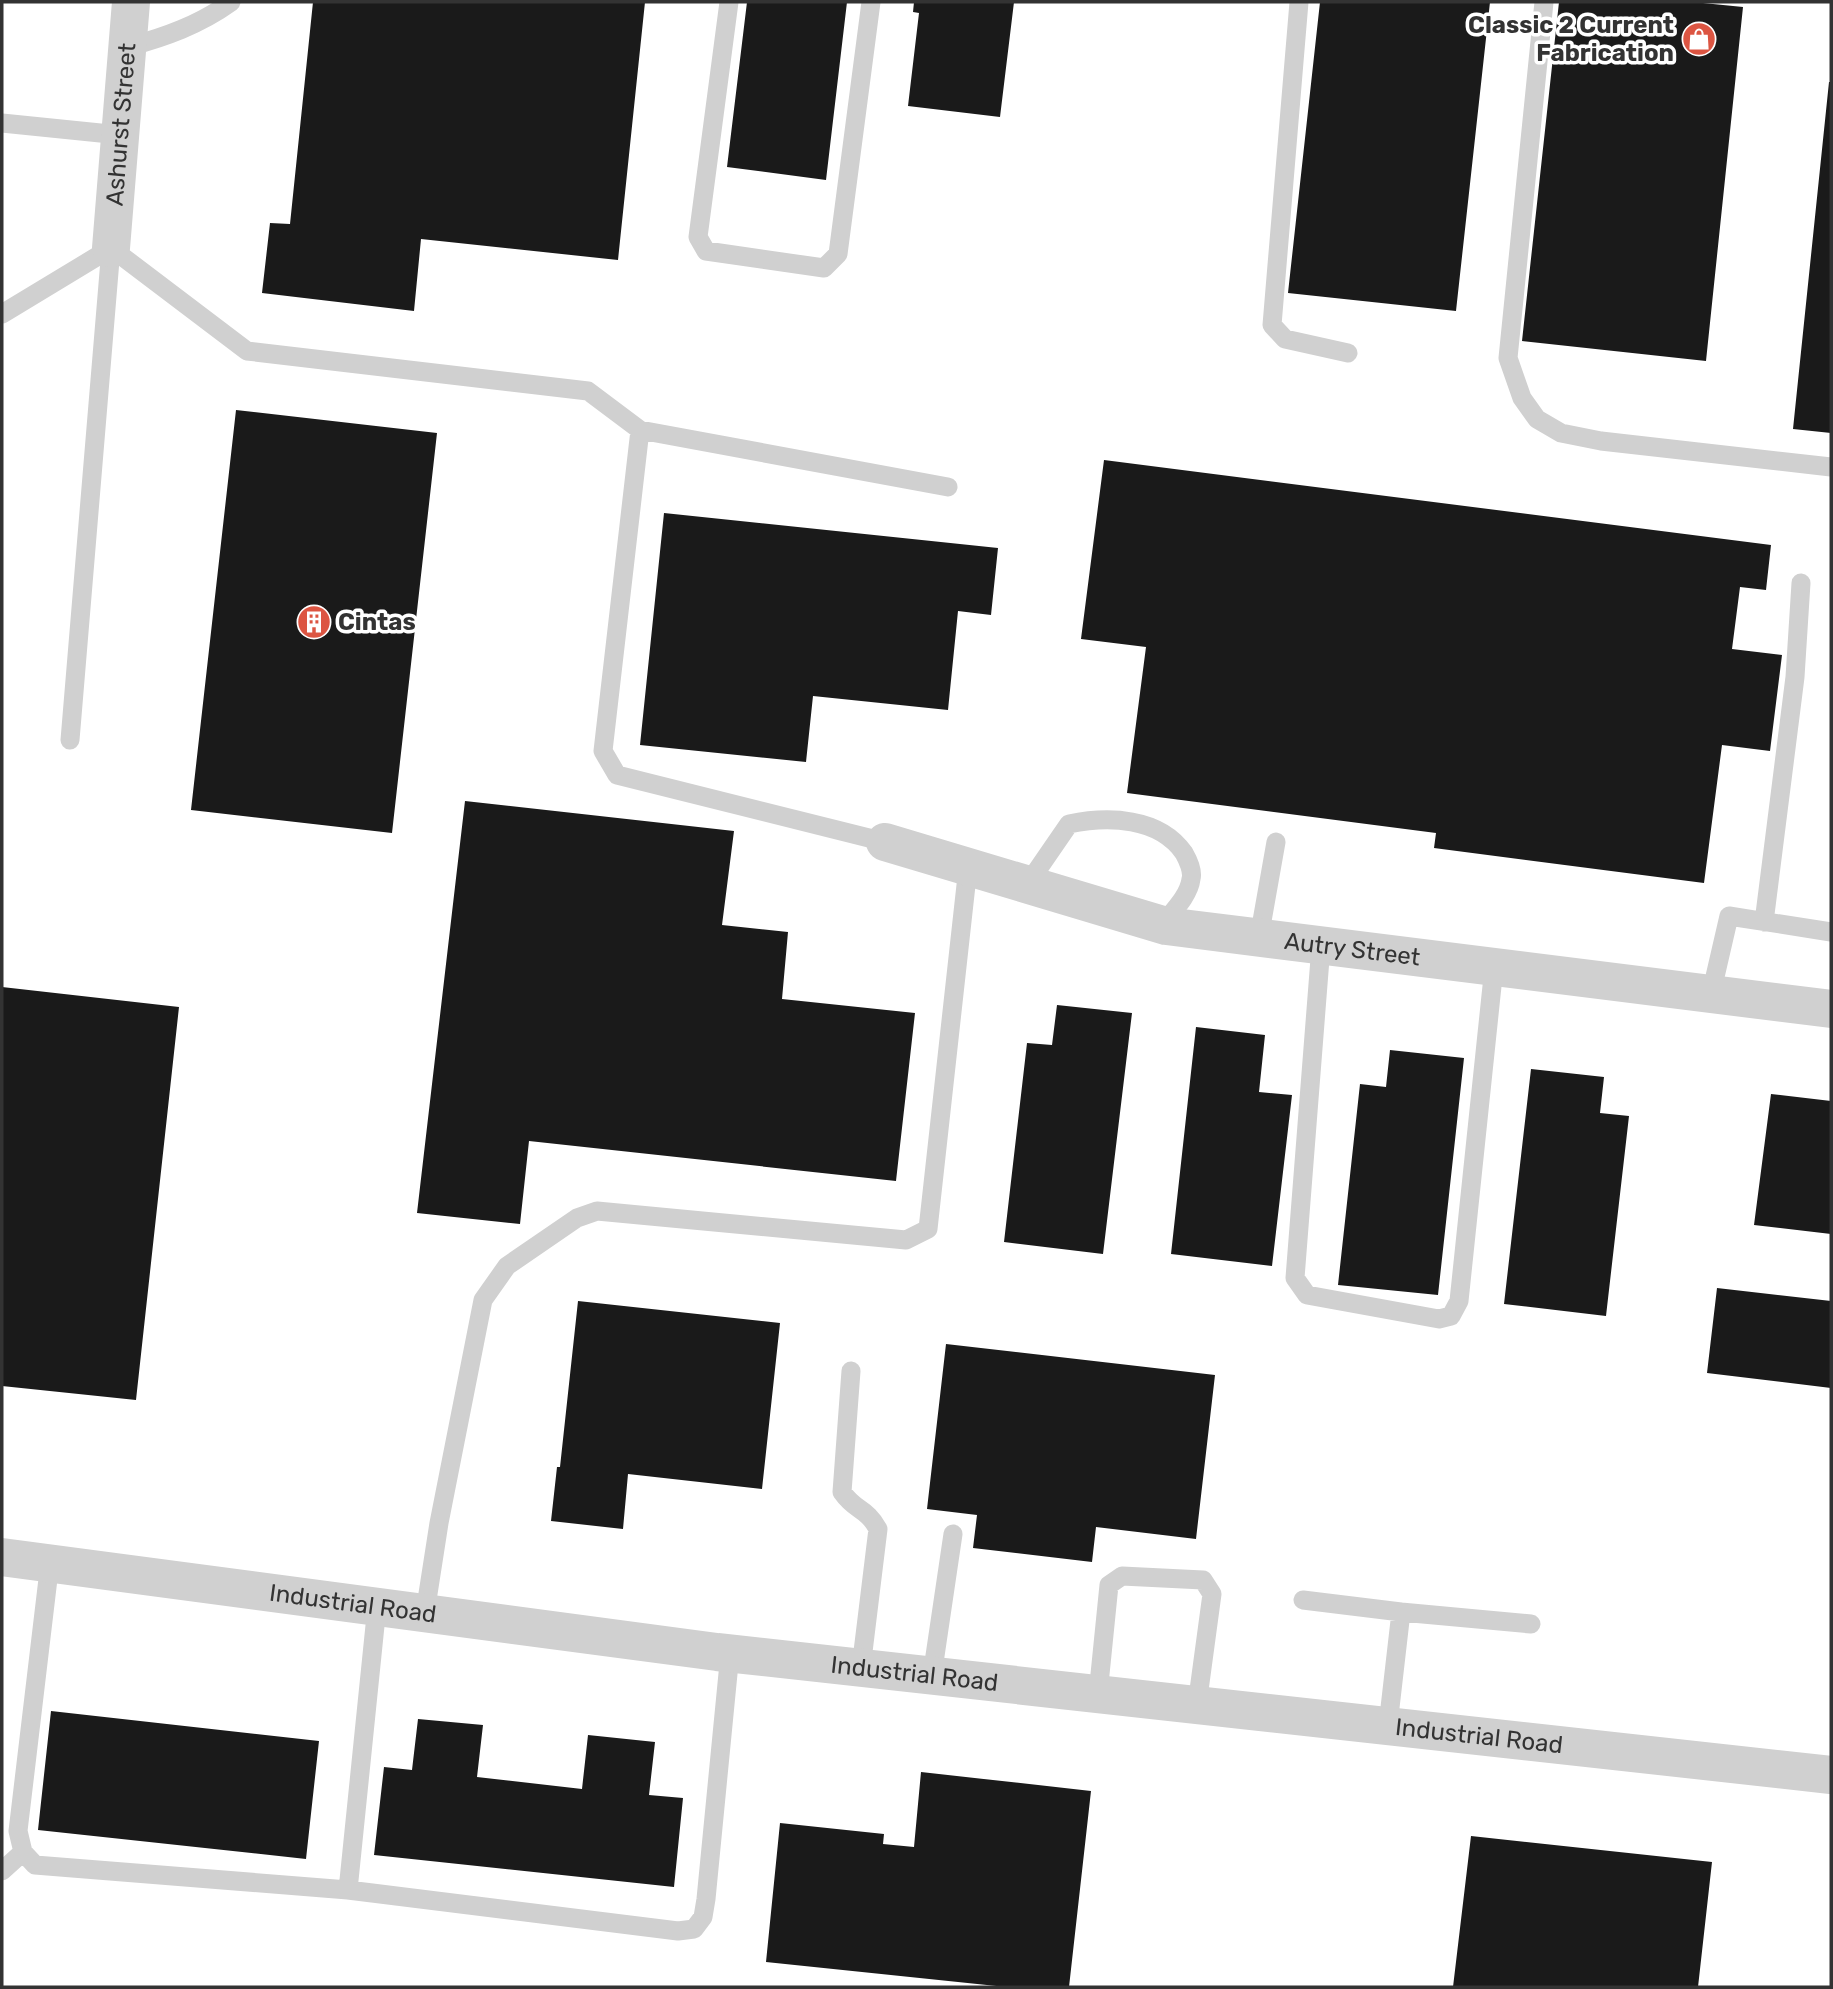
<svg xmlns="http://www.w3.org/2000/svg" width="1833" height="1989" viewBox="0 0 1833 1989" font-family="Rubik,sans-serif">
<rect width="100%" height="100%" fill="#fff"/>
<path fill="#1a1a1a" d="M 313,2 L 645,2 L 618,260 L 421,239 L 414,311 L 262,293 L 270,223 L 290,224 Z
M 747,2 L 847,2 L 826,180 L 727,167 Z
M 914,2 L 1014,2 L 1000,117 L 908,106 L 919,13 L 913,12 Z
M 1320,2 L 1490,2 L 1456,311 L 1288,293 Z
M 1559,2 L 1693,2 L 1743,7 L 1706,361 L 1522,341 Z
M 1829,82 L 1831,82 L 1831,433 L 1793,429 Z
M 236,410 L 437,433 L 392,833 L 191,810 Z
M 1104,460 L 1771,545 L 1766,590 L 1740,587 L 1732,649 L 1782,655 L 1770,751 L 1722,745 L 1704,883 L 1434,848 L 1436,833 L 1127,793 L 1146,647 L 1081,639 Z
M 664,513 L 998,548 L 991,615 L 958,611 L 948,710 L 813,696 L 806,762 L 640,745 Z
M 465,801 L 734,831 L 722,925 L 788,932 L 782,999 L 915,1013 L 896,1181 L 529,1141 L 520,1224 L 417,1213 Z
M 2,987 L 179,1007 L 136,1400 L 2,1386 Z
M 1057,1005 L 1132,1013 L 1103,1254 L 1004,1242 L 1027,1043 L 1052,1045 Z
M 1196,1027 L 1265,1035 L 1259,1092 L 1292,1095 L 1272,1266 L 1171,1254 Z
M 1390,1050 L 1464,1058 L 1438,1295 L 1338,1285 L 1360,1084 L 1386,1087 Z
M 1531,1069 L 1604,1077 L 1600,1113 L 1629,1116 L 1606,1316 L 1504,1304 Z
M 1771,1094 L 1831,1101 L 1831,1234 L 1754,1225 Z
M 1717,1288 L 1831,1301 L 1831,1388 L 1707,1373 Z
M 578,1301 L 780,1323 L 762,1489 L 628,1474 L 623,1529 L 551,1521 L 557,1467 L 560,1467 Z
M 946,1344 L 1215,1375 L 1196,1539 L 1096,1527 L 1092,1562 L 973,1548 L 977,1515 L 927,1509 Z
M 51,1711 L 319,1741 L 306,1859 L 38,1830 Z
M 418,1719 L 483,1725 L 477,1777 L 582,1789 L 588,1735 L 655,1742 L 649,1795 L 683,1798 L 674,1887 L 374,1855 L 384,1767 L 412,1770 Z
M 921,1772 L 1091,1791 L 1069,1987 L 1006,1987 L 766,1962 L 780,1823 L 884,1834 L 883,1844 L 914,1847 Z
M 1471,1836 L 1712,1862 L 1698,1987 L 1453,1987 Z"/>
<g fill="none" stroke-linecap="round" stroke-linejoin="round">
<path stroke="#d0d0d0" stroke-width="19" d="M 729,2 L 698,237 L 706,251 L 824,268 L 838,254 L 871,2
M 1299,2 L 1272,325 L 1285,339 L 1348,353
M 1544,2 L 1508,358 L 1522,398 L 1537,419 L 1561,433 L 1601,441 L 1831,467
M 128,47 C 165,37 199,25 231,2
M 2,123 L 120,135
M 111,248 L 247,351 L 588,391 L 640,430
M 2,314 L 111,248
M 70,740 L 111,248
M 885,842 L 617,775 L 603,751 L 640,430 L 948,487
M 1027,885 L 1069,824 C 1108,816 1159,817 1184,853 C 1188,860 1193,872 1191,879 C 1189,896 1172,912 1162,925
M 1764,922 L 1795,677 L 1801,583
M 1259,938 L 1276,842
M 1321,946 L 1295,1278 L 1307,1295 L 1439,1319 L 1451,1316 L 1459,1301 L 1494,967
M 1711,994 L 1729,916 L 1831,932
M 851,1371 L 842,1492 C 856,1512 866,1507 878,1529 L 861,1668
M 50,1562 L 18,1831 L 23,1852 L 35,1865 L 348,1890
M 1303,1600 L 1401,1612
M 377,1606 L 348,1890 L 678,1931 L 694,1929 L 703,1917 L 706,1899 L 730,1653
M 425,1613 L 439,1523 L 483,1300 L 507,1266 L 577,1218 L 597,1211 L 906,1240 L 928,1229 L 968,867
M 932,1676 L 953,1534
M 1098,1694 L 1109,1585 L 1122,1576 L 1203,1580 L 1212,1594 L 1197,1705
M 1388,1725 L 1401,1612 L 1531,1624
M 2,1871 L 23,1852"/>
<g stroke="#d0d0d0" stroke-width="38">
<path id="s1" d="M 111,248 L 131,2"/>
<path id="s2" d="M 885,842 L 1166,926 L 1831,1009"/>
<path id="s3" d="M 2,1557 L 717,1652 L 1831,1775"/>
</g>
</g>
<defs>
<g id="shop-disc" transform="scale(1.75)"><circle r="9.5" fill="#dc5542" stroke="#fff"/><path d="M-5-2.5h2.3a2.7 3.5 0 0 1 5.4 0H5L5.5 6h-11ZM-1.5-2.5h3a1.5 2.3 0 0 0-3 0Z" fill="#fff"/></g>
<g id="building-disc" transform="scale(1.75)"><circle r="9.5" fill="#dc5542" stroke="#fff"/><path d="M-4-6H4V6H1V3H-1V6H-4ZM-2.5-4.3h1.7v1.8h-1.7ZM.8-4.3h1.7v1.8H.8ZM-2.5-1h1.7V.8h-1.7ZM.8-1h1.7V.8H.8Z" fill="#fff"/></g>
</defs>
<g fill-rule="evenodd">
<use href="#shop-disc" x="1699" y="39"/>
<use href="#building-disc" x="314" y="622"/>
</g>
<g text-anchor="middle" stroke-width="7" stroke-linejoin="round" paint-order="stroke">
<g font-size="24" font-weight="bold" fill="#333" stroke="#fff" text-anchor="end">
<text x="1674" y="33">Classic 2 Current<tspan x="1674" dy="28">Fabrication</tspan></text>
<text x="338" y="630" text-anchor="start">Cintas</text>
</g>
<g font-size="24" fill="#333" stroke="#fff">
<text dy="8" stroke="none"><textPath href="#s1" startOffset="124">Ashurst Street</textPath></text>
<text dy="8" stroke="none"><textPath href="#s2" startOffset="481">Autry Street</textPath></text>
<text dy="8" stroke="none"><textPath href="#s3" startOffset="354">Industrial Road</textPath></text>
<text dy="8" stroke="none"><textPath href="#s3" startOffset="920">Industrial Road</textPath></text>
<text dy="8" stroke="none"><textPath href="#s3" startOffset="1488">Industrial Road</textPath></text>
</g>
</g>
<rect width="1833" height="1989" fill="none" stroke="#333333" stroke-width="7"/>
</svg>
